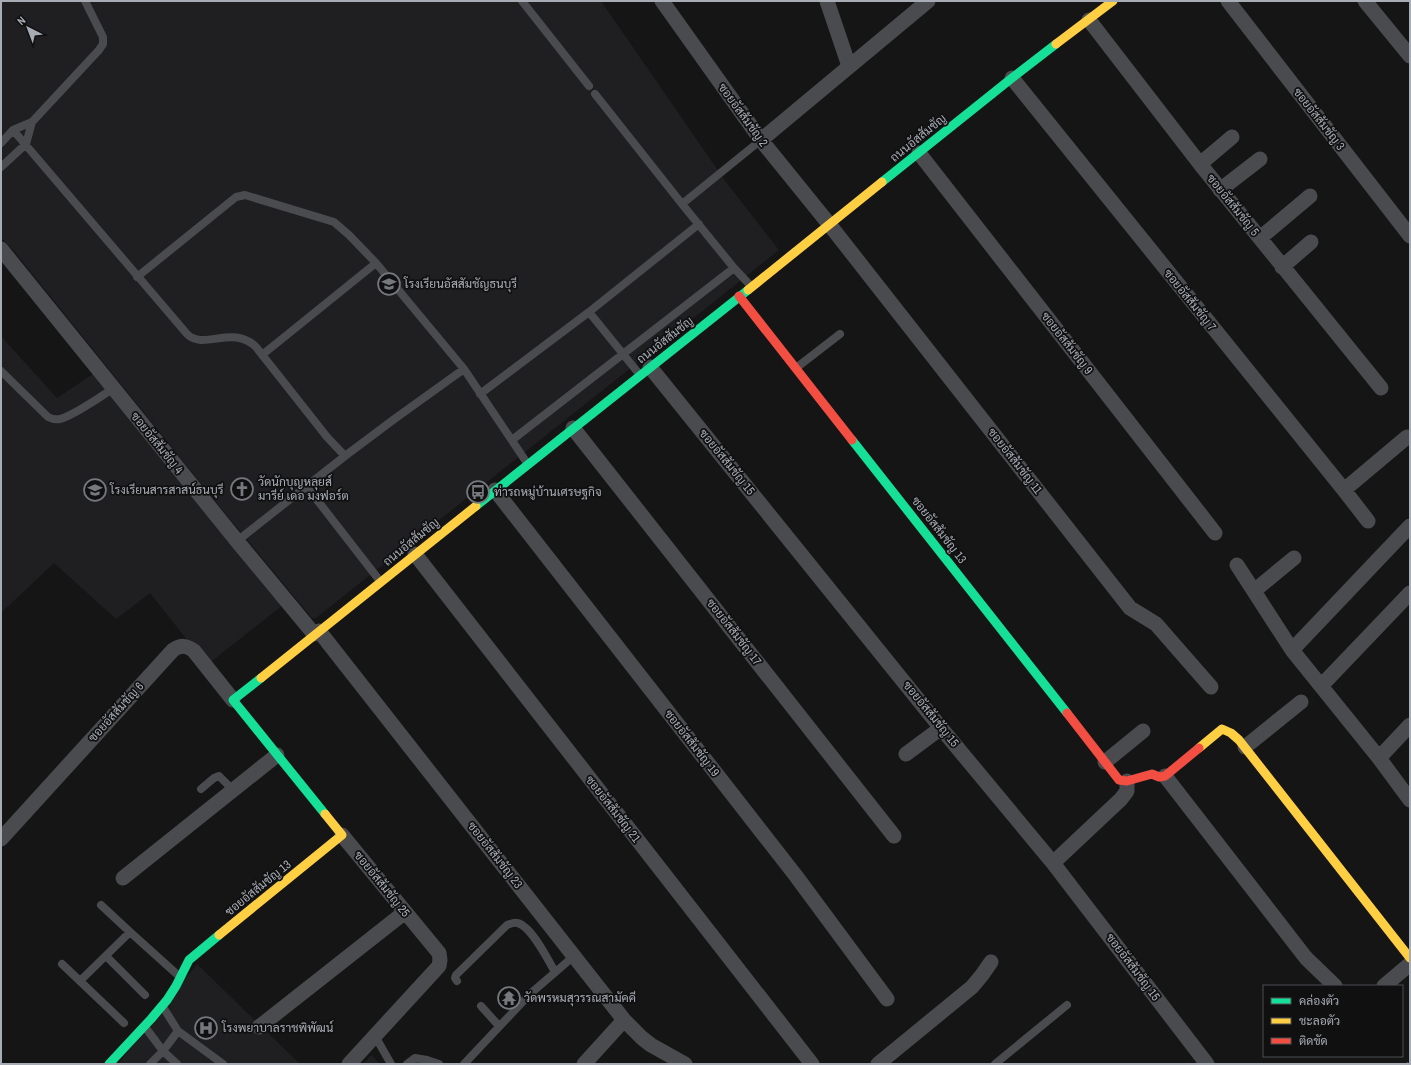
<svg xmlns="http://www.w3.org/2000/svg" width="1411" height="1065" viewBox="0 0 1411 1065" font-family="'Archivo Narrow',Sarabun,sans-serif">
<rect width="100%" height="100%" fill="#151516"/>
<path fill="#1f1f21" d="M 1,1 L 601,1 L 726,182 L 779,250 L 316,618 L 312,618 L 215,501 L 13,250 L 1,238 Z
M 1,336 L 57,398 L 93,374 L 283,605 L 207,665 L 150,593 L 116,619 L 54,563 L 1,613 Z
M 197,964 L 300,1064 L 118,1064 Z
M 371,1055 L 380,1064 L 363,1064 Z"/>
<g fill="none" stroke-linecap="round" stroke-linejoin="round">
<path stroke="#4b4d4f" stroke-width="2.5" stroke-dasharray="2 3" stroke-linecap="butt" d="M 1407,1064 L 1410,1061"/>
<path stroke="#4a4b4e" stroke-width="8" d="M 522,1 L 589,86
M 13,130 L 187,334 C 204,351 233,324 256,347 L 327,437 L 345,456 L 393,420 L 464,369 L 527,463
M 1,143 L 13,130 L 32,122 L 99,50 L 103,44 L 103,37 L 85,1
M 1,167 L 26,144 L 32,122
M 682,204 L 761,140
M 734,268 L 751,286
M 137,277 L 236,197 L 245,195 L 334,222 L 349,235 L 376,263 L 464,369
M 589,312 L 640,375
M 262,355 L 376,263
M 796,368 L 840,334
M 1,371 L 48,417 C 52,419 55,420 60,419 C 75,415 99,397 113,389
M 480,394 L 589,312 L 699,224
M 512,440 L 734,268 L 682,204 L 595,94
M 307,487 L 380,581
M 237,541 L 345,456
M 201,789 L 214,778 L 219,776 L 233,790
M 101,905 L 130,932
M 106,956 L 145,995
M 62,964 L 124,1023
M 81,980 L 130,932 L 180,977
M 457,981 L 455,978 L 456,975 L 507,925 C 510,924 514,922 517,923 C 531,925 548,960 555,972
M 481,1006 L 499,1026
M 145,1027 L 163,1051 L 177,1064
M 178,1031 L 223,1064
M 375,1036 L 391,1064
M 150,1064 L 163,1051 L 178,1031 L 163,1007
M 407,1064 L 415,1058 L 427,1060 L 439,1064
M 464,1064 L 530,994 L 574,956
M 995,1064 L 1067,1005"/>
<path stroke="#4a4b4e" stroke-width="15" d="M 662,1 L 761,140 L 829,224 L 1130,608 L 1156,624 L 1211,687
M 827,1 L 849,66
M 1228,1 L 1410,236
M 1365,1 L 1410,56
M 1089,20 L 1200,164 L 1381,388
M 1012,78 L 1344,490 L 1368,521
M 761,140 L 928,1
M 919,153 L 1215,533
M 1200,164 L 1232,137
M 1220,190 L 1260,159
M 1260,238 L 1310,196
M 1,249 L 237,541 L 314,634
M 1282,267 L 1311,242
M 650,367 L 941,728 L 1053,863 L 1207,1064
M 573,428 L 894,836
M 495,490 L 796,876 L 887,999
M 1344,490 L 1407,437
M 415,554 L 812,1064
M 1237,565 L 1292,650 L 1379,758 L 1410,800
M 1254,591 L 1294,558
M 319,631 L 624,1020 L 642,1038 L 651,1045 L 685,1064
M 1292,650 L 1410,526
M 1322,685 L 1410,593
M 1245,747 L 1301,702
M 906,754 L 941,728
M 1379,758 L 1410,725
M 1105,762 L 1143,731
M 1165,776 L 1306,958 L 1335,986
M 342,835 L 439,953 L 440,960 L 439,966 L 349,1064
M 1,839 L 173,650 C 181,645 186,645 194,651 L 233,700
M 1053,863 L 1121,799 L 1127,791 L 1127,781
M 123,878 L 277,755
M 1384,986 L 1410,964
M 259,1027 L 405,912
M 584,1064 L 624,1020
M 878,1064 L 972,987 L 982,975 L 991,962"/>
<path stroke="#16e098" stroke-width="9" d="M 882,182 L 1012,78 L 1056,44
M 852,440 L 1067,713
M 476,506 L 748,290
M 261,678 L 233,700 L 325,814
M 109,1064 L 151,1019 L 167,1000 L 176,986 L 189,960 L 219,935"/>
<path stroke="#ffcf43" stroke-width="9" d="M 1056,44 L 1113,1
M 748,290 L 882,182
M 261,678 L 476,506
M 1199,748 L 1222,729 L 1231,733 L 1239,740 L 1410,958
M 219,935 L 342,835 L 325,814"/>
<path stroke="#f24e42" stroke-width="9" d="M 739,296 L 852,440
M 1067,713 L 1119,780 L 1127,781 L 1152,774 L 1159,777 L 1165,776 L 1199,748"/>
</g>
<defs>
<g id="school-ring" transform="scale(1.15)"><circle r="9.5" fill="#101011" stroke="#75787d" stroke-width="1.5"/><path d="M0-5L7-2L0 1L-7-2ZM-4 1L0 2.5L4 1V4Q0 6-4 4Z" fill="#75787d"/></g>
<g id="church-ring" transform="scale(1.15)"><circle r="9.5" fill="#101011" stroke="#75787d" stroke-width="1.5"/><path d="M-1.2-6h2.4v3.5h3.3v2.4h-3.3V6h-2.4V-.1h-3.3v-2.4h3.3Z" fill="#75787d"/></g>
<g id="bus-ring" transform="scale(1.15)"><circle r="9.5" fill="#101011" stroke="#75787d" stroke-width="1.5"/><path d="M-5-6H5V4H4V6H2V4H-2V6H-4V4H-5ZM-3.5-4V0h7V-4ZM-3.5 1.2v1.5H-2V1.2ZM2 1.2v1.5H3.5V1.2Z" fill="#75787d"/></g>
<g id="temple-ring" transform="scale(1.15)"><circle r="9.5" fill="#101011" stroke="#75787d" stroke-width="1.5"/><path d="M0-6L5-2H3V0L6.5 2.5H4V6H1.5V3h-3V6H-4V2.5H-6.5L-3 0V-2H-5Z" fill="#75787d"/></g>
<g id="hospital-ring" transform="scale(1.15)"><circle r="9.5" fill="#101011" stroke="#75787d" stroke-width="1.5"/><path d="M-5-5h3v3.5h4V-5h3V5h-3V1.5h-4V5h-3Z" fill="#75787d"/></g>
</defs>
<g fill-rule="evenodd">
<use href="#school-ring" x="389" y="284"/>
<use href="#church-ring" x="242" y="489"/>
<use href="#school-ring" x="95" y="490"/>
<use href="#bus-ring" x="478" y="492"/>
<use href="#temple-ring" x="509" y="998"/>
<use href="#hospital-ring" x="206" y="1028"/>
</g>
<g text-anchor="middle" stroke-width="3.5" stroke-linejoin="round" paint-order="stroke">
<g font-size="12" fill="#a8adb5" stroke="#101011">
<text transform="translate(743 115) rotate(54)" y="4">ซอยอัสสัมชัญ 2</text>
<text transform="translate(1319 119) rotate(52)" y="4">ซอยอัสสัมชัญ 3</text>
<text transform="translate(918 138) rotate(-39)" y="4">ถนนอัสสัมชัญ</text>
<text transform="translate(1233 205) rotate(51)" y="4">ซอยอัสสัมชัญ 5</text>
<text transform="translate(1190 300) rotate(51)" y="4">ซอยอัสสัมชัญ 7</text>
<text transform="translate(665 340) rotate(-38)" y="4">ถนนอัสสัมชัญ</text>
<text transform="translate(1067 343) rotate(52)" y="4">ซอยอัสสัมชัญ 9</text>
<text transform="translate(157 443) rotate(51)" y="4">ซอยอัสสัมชัญ 4</text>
<text transform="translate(1015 461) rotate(52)" y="4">ซอยอัสสัมชัญ 11</text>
<text transform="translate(727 462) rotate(51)" y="4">ซอยอัสสัมชัญ 15</text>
<text transform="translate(939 530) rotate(52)" y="4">ซอยอัสสัมชัญ 13</text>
<text transform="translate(411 542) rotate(-39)" y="4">ถนนอัสสัมชัญ</text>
<text transform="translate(734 632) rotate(52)" y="4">ซอยอัสสัมชัญ 17</text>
<text transform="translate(116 712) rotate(-48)" y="4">ซอยอัสสัมชัญ 6</text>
<text transform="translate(931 714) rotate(51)" y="4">ซอยอัสสัมชัญ 15</text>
<text transform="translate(692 743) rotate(52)" y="4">ซอยอัสสัมชัญ 19</text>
<text transform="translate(613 809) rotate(52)" y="4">ซอยอัสสัมชัญ 21</text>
<text transform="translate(495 855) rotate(52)" y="4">ซอยอัสสัมชัญ 23</text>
<text transform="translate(382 884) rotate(51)" y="4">ซอยอัสสัมชัญ 25</text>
<text transform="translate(258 888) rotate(-39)" y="4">ซอยอัสสัมชัญ 13</text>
<text transform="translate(1133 967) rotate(53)" y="4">ซอยอัสสัมชัญ 15</text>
</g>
<g font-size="12" fill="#a8adb5" stroke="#101011" text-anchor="start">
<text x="404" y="288">โรงเรียนอัสสัมชัญธนบุรี</text>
<text x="258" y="486">วัดนักบุญหลุยส์<tspan x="258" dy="14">มารีย์ เดอ มงฟอร์ต</tspan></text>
<text x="110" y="494">โรงเรียนสารสาสน์ธนบุรี</text>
<text x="494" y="496">ท่ารถหมู่บ้านเศรษฐกิจ</text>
<text x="524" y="1002">วัดพรหมสุวรรณสามัคคี</text>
<text x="222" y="1032">โรงพยาบาลราชพิพัฒน์</text>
</g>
</g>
<rect width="1411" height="1065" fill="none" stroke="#a8adb5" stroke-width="4"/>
<rect x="1263" y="985" width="140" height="72" fill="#101011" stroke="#4d4f53"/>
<rect x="1271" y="998" width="20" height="6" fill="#16e098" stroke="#4d4f53"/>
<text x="1299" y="1005" font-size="12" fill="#a8adb5">คล่องตัว</text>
<rect x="1271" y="1018" width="20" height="6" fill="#ffcf43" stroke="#4d4f53"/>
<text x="1299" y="1025" font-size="12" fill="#a8adb5">ชะลอตัว</text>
<rect x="1271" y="1038" width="20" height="6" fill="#f24e42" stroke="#4d4f53"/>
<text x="1299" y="1045" font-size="12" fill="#a8adb5">ติดขัด</text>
<g transform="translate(28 28) rotate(318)" stroke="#101011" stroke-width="3" paint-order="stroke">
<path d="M0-3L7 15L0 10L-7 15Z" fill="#a8adb5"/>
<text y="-6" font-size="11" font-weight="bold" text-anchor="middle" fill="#a8adb5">N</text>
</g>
</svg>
